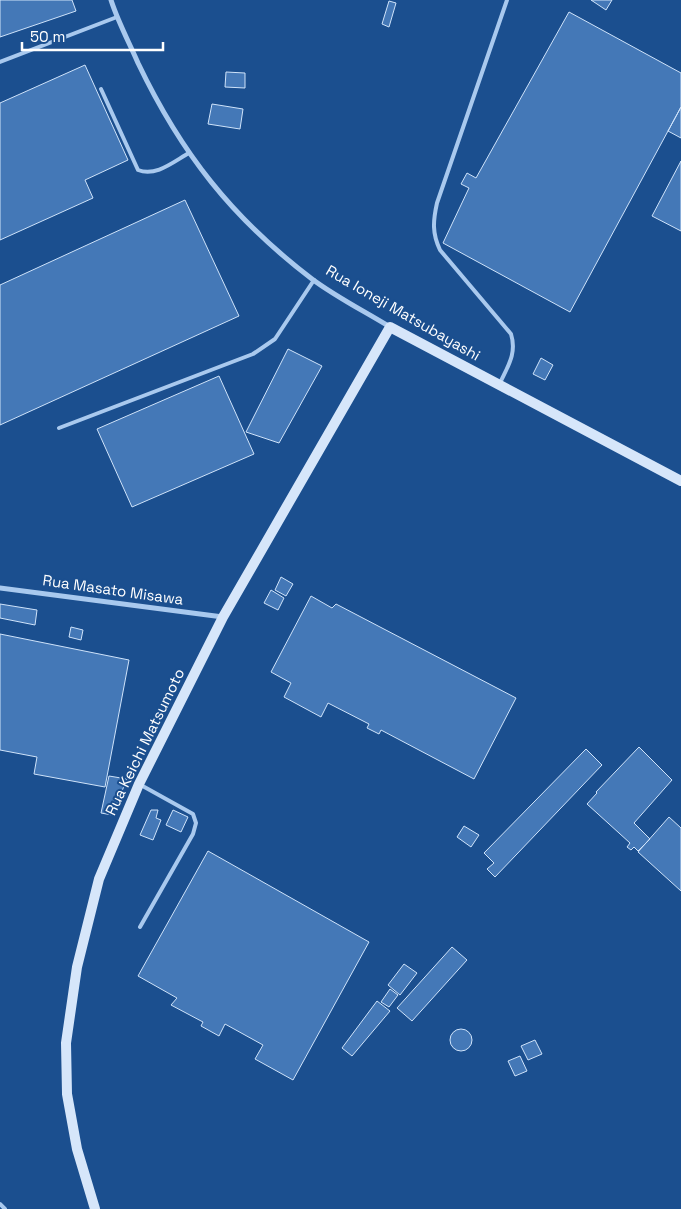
<svg xmlns="http://www.w3.org/2000/svg" width="681" height="1209" viewBox="0 0 681 1209" font-family="'Space Grotesk',sans-serif">
<rect width="100%" height="100%" fill="#1b4f8f"/>
<path fill="#4478b7" stroke="#cfe3fa" d="M 0,0 L 72,0 L 76,11 L 0,37 Z
M 591,0 L 612,0 L 606,10 Z
M 389,1 L 396,3 L 389,27 L 382,24 Z
M 569,12 L 681,73 L 681,107 L 570,312 L 443,243 L 469,188 L 461,184 L 467,173 L 476,178 Z
M 85,65 L 128,160 L 85,180 L 93,198 L 0,240 L 0,103 Z
M 226,72 L 245,73 L 245,88 L 225,87 Z
M 212,104 L 243,109 L 240,129 L 208,124 Z
M 681,107 L 681,138 L 668,131 Z
M 681,161 L 681,231 L 652,216 Z
M 185,200 L 239,316 L 0,425 L 0,285 Z
M 288,349 L 322,366 L 279,443 L 246,432 Z
M 541,358 L 553,365 L 545,380 L 533,374 Z
M 219,376 L 254,454 L 132,507 L 97,429 Z
M 281,577 L 293,584 L 286,596 L 275,590 Z
M 271,590 L 284,598 L 278,610 L 264,603 Z
M 311,596 L 332,608 L 336,604 L 516,698 L 474,779 L 381,730 L 379,734 L 367,728 L 369,724 L 328,703 L 321,717 L 284,697 L 291,683 L 271,672 Z
M 0,604 L 37,610 L 35,625 L 0,618 Z
M 71,627 L 83,630 L 81,640 L 69,637 Z
M 0,634 L 129,660 L 105,787 L 34,774 L 37,757 L 0,750 Z
M 639,747 L 672,780 L 634,823 L 650,839 L 638,851 L 634,847 L 631,850 L 627,847 L 630,843 L 587,804 L 597,793 L 596,792 Z
M 586,749 L 602,765 L 495,877 L 487,869 L 494,863 L 484,853 Z
M 109,776 L 127,779 L 112,815 L 101,813 Z
M 151,810 L 158,810 L 156,818 L 161,820 L 153,840 L 140,835 Z
M 173,810 L 188,817 L 181,832 L 166,825 Z
M 669,817 L 681,828 L 681,891 L 638,852 Z
M 464,826 L 479,835 L 471,847 L 457,837 Z
M 208,851 L 369,942 L 293,1080 L 255,1059 L 263,1045 L 225,1024 L 219,1036 L 201,1026 L 203,1022 L 171,1005 L 177,998 L 138,976 Z
M 452,947 L 467,960 L 412,1021 L 397,1008 Z
M 404,964 L 417,973 L 400,995 L 388,985 Z
M 390,989 L 398,995 L 389,1007 L 381,1002 Z
M 377,1001 L 390,1011 L 352,1056 L 342,1048 Z
M450 1040a11 11 0 1 1 22 0a11 11 0 1 1-22 0Z
M 535,1040 L 542,1054 L 528,1060 L 521,1046 Z
M 520,1056 L 527,1071 L 515,1076 L 508,1061 Z"/>
<g fill="none" stroke-linecap="round" stroke-linejoin="round">
<path stroke="#a9c9ee" stroke-width="4" d="M 0,62 L 117,17
M 101,89 L 138,170 C 156,177 173,162 189,153
M 500,383 C 508,366 517,353 511,334 L 440,250 C 432,233 433,221 437,203 L 507,0
M 59,428 L 253,354 L 275,339 L 314,280
M 139,784 L 193,814 L 196,823 L 193,834 L 140,927
M 0,1204 L 5,1209"/>
<path stroke="#a9c9ee" stroke-width="5" d="M 111,0 C 118,22 129,42 138,63 C 181,153 232,218 312,279 C 336,297 364,311 390,327
M 0,588 L 223,617"/>
<path stroke="#d6e6fa" stroke-width="10" d="M 95,1209 L 77,1149 L 67,1094 L 66,1043 L 77,967 L 99,879 L 139,784 L 223,617 L 390,327 L 681,481"/>
</g>
<g text-anchor="middle" stroke-width="4" stroke-linejoin="round" paint-order="stroke">
<g font-size="15" fill="#fff" stroke="#1b4f8f">
<text transform="translate(403 313) rotate(30)" y="5">Rua Ioneji Matsubayashi</text>
<text transform="translate(113 590) rotate(8)" y="5">Rua Masato Misawa</text>
<text transform="translate(145 742) rotate(-64)" y="5">Rua Keichi Matsumoto</text>
</g>
</g>
<path d="M22 42v8h141v-8" fill="none" stroke="#ffffff" stroke-width="2.5"/>
<text x="30" y="42" font-size="15" fill="#ffffff" stroke="#1b4f8f" stroke-width="4" paint-order="stroke">50 m</text>
</svg>
